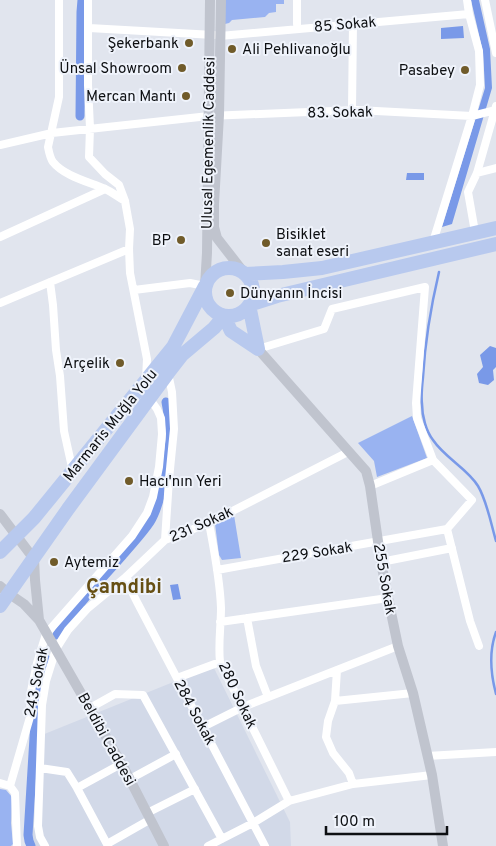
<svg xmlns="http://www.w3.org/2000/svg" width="496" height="846" viewBox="0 0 496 846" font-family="Overpass,sans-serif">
<rect width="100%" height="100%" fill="#e1e5ee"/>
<path fill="#d2d9e8" d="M 213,666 L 290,822 L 291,846 L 32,846 L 29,832 L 37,737 Z"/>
<path fill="#99b3f1" d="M 225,0 L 284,0 L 284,4 L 276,4 L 276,12 L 269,13 L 265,17 L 232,20 L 229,23 L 225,24 Z
M 412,416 L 427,458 L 377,477 L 374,461 L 358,443 Z
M 234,515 L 241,558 L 222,560 L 219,555 L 215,524 Z
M 0,789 L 6,790 L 12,797 L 11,823 L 13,844 L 11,846 L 0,846 Z"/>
<path fill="#7999e8" d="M 471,0 L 479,0 L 490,49 L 492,88 L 452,224 L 442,227 L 485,88 L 483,52 Z
M 463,26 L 464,38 L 441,39 L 441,28 Z
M 407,173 L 424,173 L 424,180 L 406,180 Z
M 490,346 L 496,348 L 496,367 L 493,370 L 494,380 L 488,385 L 479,383 L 477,374 L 483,367 L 480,355 Z
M 178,584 L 181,599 L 173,600 L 170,585 Z"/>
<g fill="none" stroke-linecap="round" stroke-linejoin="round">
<path stroke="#7999e8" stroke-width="2.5" d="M 439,272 C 431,306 425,342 423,377 C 422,386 421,396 422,404 C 422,416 426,431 433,440 C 445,458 468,469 478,486 C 487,501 491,524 496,541
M 496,632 C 489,651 491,675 496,694"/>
<path stroke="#7999e8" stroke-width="9" d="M 80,116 L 81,12 L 82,0
M 57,635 C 76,606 100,581 123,555 C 132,544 142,534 150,522 C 161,505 168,461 170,440 C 171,427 168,414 166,402
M 31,846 L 29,841 L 28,835 L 36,705 L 38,686 L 46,659"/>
<path stroke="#fff" stroke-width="8" d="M 59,0 L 59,97 L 48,147 C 49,152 50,158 53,162 C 64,176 89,182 105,189 C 112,192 118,197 125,201
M 88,0 L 88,85 L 90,128 L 89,157 L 105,174 L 119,185 L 125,201 L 130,229 L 129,249 L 130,273 L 147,359 L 146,379
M 297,0 L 297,24
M 485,0 L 496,53
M 89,28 L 214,35
M 220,36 L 469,14
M 352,110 L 353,23
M 0,145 L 52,133 L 209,116 L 357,110 L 472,116 L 496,110
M 477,173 L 496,168
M 475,232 L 468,192 L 477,173 L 496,106
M 0,237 L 105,189
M 433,242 L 472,116 L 480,85 L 479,51 L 469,14 L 467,0
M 50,282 L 53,305 L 56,350 L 60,376 L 64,431 L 73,472
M 134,290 L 190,283 L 205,286
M 0,303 L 129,249
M 258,349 L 324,329 L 332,309 L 425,287 L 416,403 L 417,418 L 433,460 L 472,500 L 447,529 L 470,621 L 479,646
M 370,486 L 433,460
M 209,523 C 214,550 220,579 221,608 C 221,626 218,644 220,662 L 289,801
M 165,540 L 169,479 L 174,429 L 172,392 L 168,373
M 381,562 L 452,548
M 217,570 L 447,529
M 127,576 L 129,586 L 137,602 L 265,846
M 247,618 L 256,666 L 268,697
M 220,622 L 388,598
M 337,670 L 335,701 L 328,721 L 326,737 L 333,753 L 349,773 L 353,784
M 177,678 L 220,662
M 335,701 L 413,693
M 90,708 L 115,694 L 143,695 L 222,839
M 203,727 L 243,707 L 398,646
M 427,756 L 496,752
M 40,768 L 67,772 L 77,788 L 108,846
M 130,779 L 176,754
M 0,783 L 10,786 L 30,717 L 31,691 L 37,663 L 46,634 L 132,536 L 147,513 L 153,497 L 159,467 L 162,434 L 161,418 L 157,409 L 149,398
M 10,786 L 15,793 L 17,846
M 77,788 L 121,764
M 147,813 L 195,789
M 107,844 L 151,819
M 45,846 L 40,837 L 38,826 L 42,705 L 46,681 L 56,649 L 68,630 L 87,609 L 127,576 L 165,540 L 209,523 L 348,452
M 208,846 L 253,823 L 289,801 L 353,784 L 432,775"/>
<path stroke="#c0c4ce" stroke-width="10" d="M 221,0 L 219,115 L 214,204 L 214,227 L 217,238 L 245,274
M 205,286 L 207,253 L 210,0
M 258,349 L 366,471 L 370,486 L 381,562 L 388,598 L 398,646 L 413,693 L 432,775 L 443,846
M 0,514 L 34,559 L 35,580 L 39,620
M 0,586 L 8,593 L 24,604 L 39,620 L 125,770 L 164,846"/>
<path stroke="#b8c9ee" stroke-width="14" d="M205 292a24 24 0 1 1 48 0a24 24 0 1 1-48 0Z
M 245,274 L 283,272 L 322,268 L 496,228
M 258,349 L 249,305 L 277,296 L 496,244
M 0,552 L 34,518 L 52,496 L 173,347 L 205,286
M 0,606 L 68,509 L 168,373 L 182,355 L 214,328 L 224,316 L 231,331 L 258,349"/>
</g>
<g fill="#705b2a" stroke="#eff3fb" stroke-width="2">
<circle cx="189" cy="43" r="5"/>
<circle cx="232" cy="49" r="5"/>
<circle cx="182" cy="68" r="5"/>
<circle cx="465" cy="70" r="5"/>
<circle cx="186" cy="96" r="5"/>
<circle cx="181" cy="240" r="5"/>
<circle cx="266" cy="243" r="5"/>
<circle cx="230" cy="293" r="5"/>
<circle cx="120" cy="363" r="5"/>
<circle cx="129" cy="481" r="5"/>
<circle cx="54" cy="562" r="5"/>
</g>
<g text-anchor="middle" stroke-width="4" stroke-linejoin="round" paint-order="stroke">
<g font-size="15" fill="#0d0f12" stroke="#eff3fb">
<text transform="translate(345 24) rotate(-5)" y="5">85 Sokak</text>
<text transform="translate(340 112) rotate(-1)" y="5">83. Sokak</text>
<text transform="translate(208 143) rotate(-89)" y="5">Ulusal Egemenlik Caddesi</text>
<text transform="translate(110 425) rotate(-51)" y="5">Marmaris Muğla Yolu</text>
<text transform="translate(201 524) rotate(-24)" y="5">231 Sokak</text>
<text transform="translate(317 552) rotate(-9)" y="5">229 Sokak</text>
<text transform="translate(385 579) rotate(80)" y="5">255 Sokak</text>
<text transform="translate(36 682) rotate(-79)" y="5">243 Sokak</text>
<text transform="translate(238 695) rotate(65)" y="5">280 Sokak</text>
<text transform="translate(195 712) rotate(62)" y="5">284 Sokak</text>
<text transform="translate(107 739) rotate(61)" y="5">Beldibi Caddesi</text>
</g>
<g font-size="15" fill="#0d0f12" stroke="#eff3fb" text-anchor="end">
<text x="179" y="48">Şekerbank</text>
<text x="242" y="54" text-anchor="start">Ali Pehlivanoğlu</text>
<text x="172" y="73">Ünsal Showroom</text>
<text x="455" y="75">Pasabey</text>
<text x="176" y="101">Mercan Mantı</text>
<text x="276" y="239" text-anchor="start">Bisiklet<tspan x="276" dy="17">sanat eseri</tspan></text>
<text x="171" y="245">BP</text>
<text x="240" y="298" text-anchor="start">Dünyanın İncisi</text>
<text x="110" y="368">Arçelik</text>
<text x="139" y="486" text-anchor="start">Hacı'nın Yeri</text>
<text x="64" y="567" text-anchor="start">Aytemiz</text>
</g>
<g font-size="20" font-weight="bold" fill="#664f14" stroke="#eff3fb">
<text x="124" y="593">Çamdibi</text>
</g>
</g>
<path d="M326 826v8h121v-8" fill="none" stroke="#0d0f12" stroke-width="2.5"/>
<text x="334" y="826" font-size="15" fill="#0d0f12" stroke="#eff3fb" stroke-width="4" paint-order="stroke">100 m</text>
</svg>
